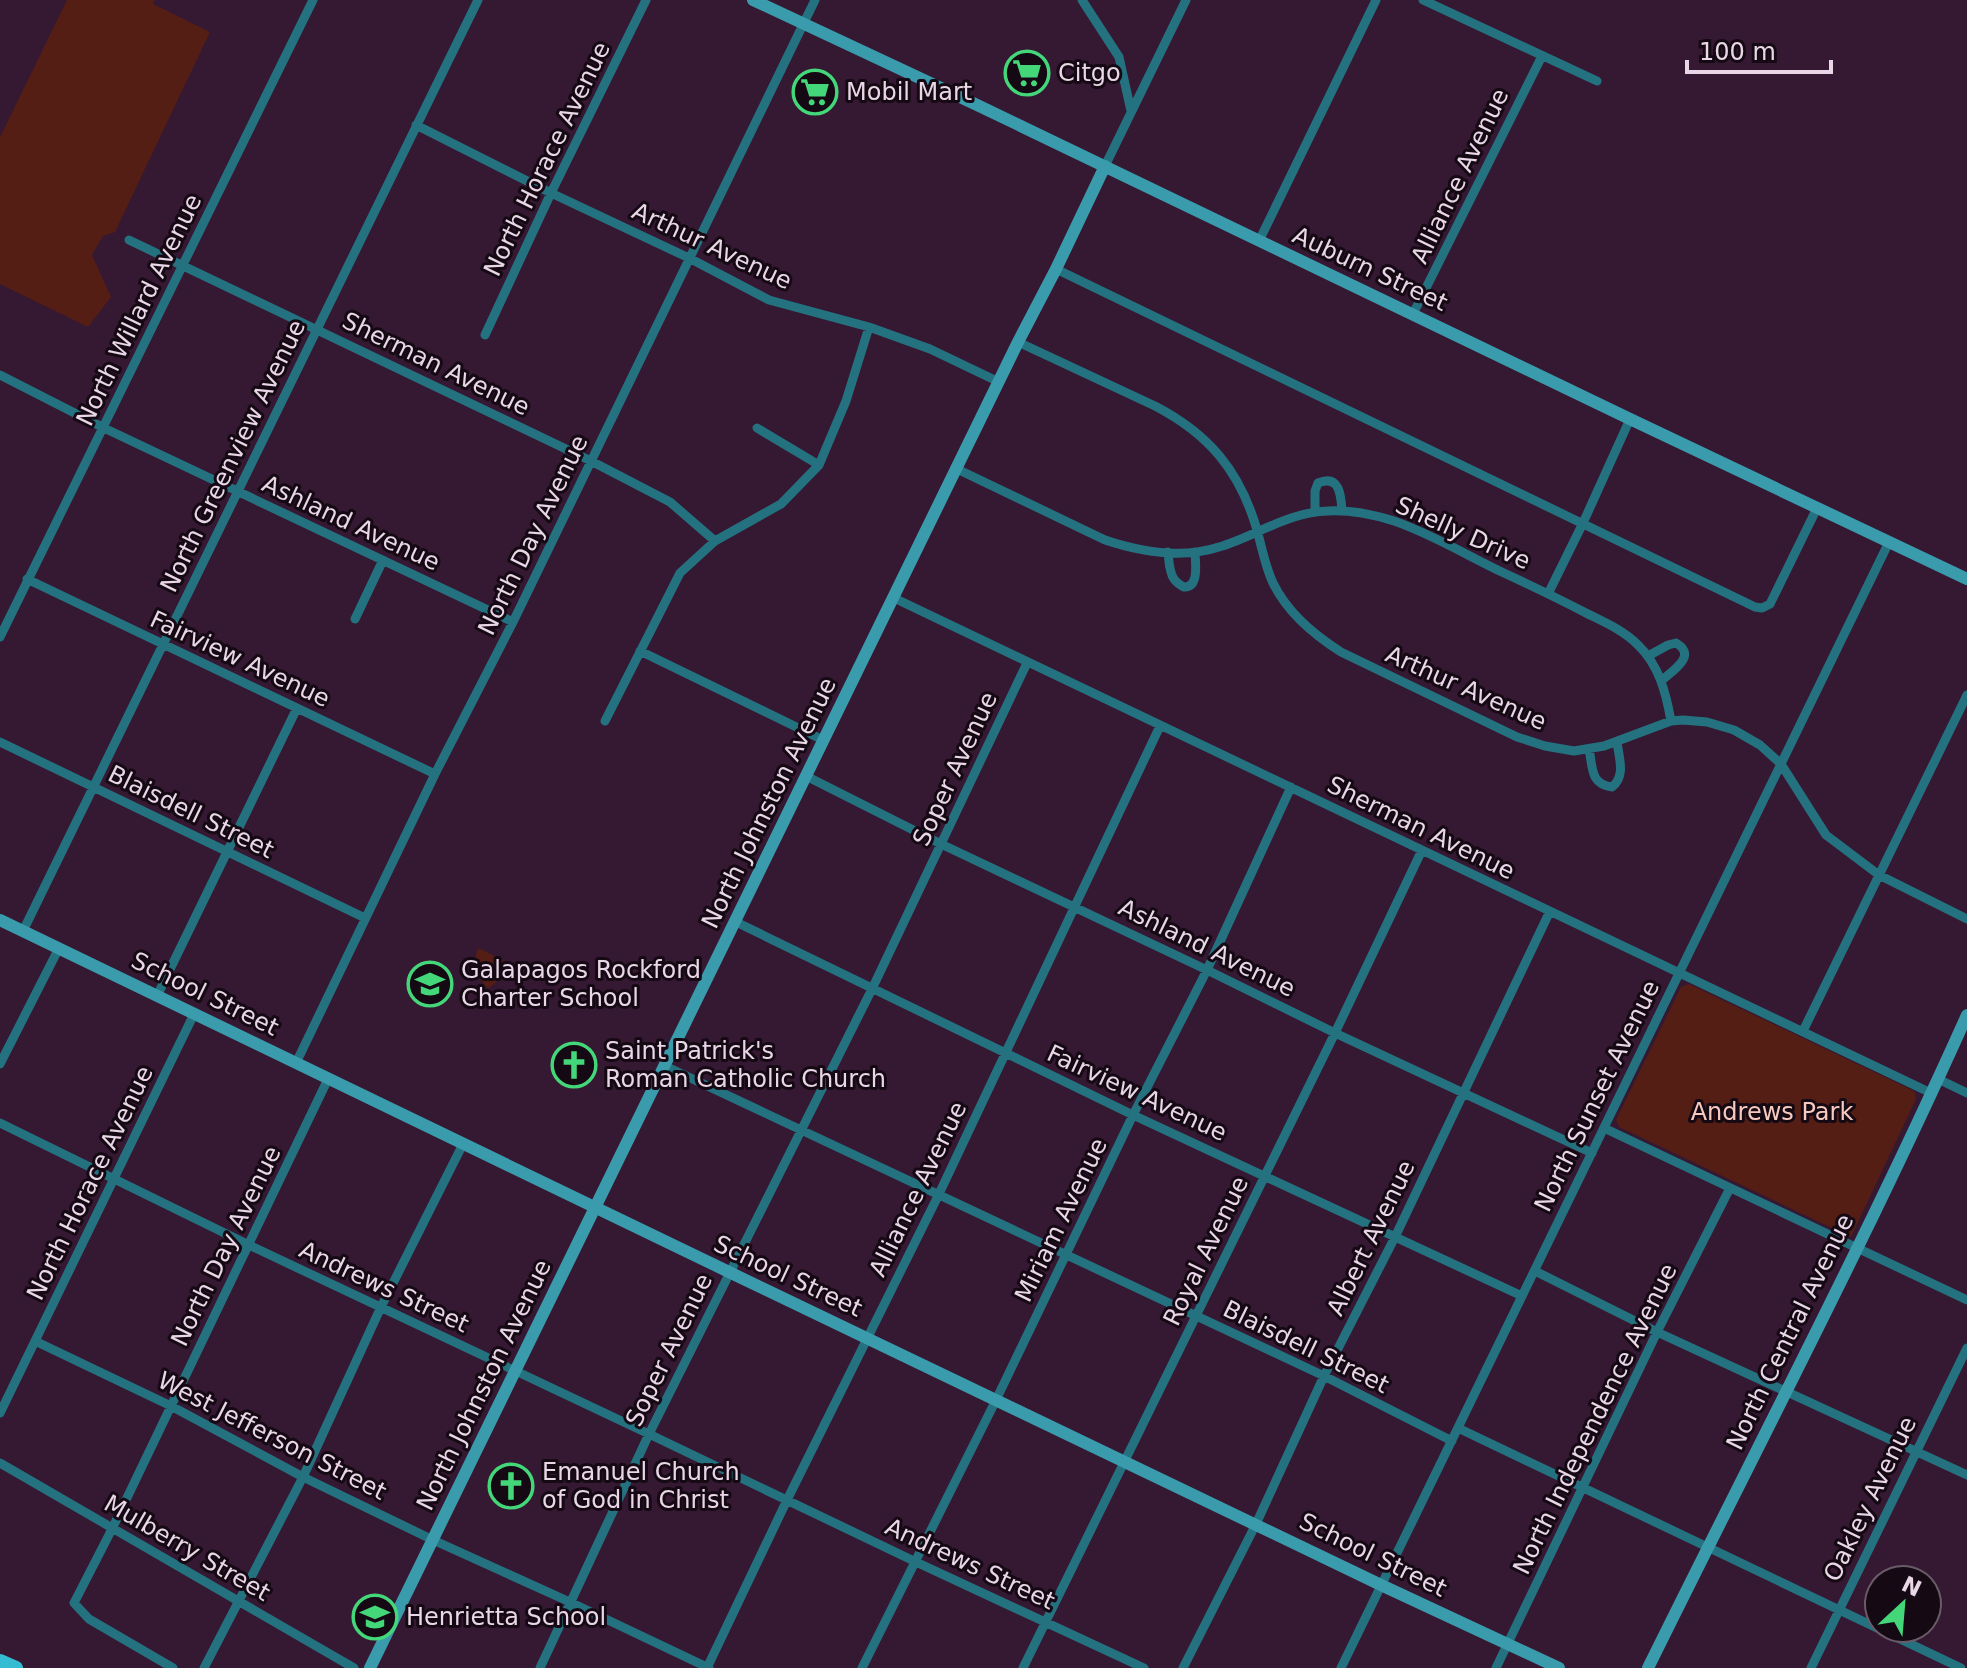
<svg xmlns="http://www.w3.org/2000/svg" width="1967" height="1668" viewBox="0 0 1967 1668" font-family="'DejaVu Sans',sans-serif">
<rect width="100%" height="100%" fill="#351832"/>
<path fill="#541e15" d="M 67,0 L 154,0 L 153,4 L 210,32 L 115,232 L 103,236 L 92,255 L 111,297 L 88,327 L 0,284 L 0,137 Z
M 478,948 L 501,959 L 510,966 L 507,973 L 489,988 L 483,986 L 484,983 L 471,971 Z
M 1689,984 L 1914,1091 L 1916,1099 L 1851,1237 L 1619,1127 L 1616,1120 L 1681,987 Z"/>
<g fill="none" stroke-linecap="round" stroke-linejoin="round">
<path stroke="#247280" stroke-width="9" d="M 1082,0 L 1119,57 L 1131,111
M 1423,0 L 1597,81
M 416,125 L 551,193 L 689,258 L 769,300 L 869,327 L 930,349 L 999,382
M 1105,166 L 1186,0
M 129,240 L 591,461 L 670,502 L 715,541
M 1259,241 L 1376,0
M 1056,269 L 1755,607 L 1762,608 L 1770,604 L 1817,508
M 1413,314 L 1542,56
M 485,335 L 551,193 L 646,0
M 1018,342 L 1155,406 C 1209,434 1240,471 1257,530 C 1262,548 1265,566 1273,583 C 1287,612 1314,635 1341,652 L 1517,737 L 1545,746 L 1574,751 L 1604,746 L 1671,721 L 1683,720 L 1707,722 L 1734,730 L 1760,745 L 1781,764 L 1826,835 L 1879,875 L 1967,919
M 0,375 L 104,428 L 513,622
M 757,428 L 819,465
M 957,469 L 1105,540 C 1141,552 1182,559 1219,547 C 1256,536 1288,512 1328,511 C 1351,510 1372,514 1394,521 C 1432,534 1468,556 1504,573 C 1532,586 1559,599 1586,613 C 1604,622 1623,630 1638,645 C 1659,665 1666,693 1671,721
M 1315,512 L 1315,491 L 1318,483 C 1340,474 1341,496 1342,511
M 1168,552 C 1169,561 1169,572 1174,579 C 1176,582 1181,586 1184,587 C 1200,588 1195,561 1195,552
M 27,579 L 435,774
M 1548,594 L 1583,523 L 1630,419
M 894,598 L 1931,1093
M 355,619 L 383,560
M 0,637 L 313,0
M 640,651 L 823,740
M 1648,656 L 1668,645 L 1676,643 C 1698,656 1672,671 1661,681
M 605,721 L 680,573 L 715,541 L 781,504 L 819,465 L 846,401 L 869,327
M 0,742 L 365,918
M 1589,749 C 1593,768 1590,784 1612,787 C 1626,776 1619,758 1617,742
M 806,776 L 941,844 L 1207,970 L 1335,1033 L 1592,1153
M 736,922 L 1133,1115 L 1522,1296
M 23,931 L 478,0
M 157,996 L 297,708
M 1803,1031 L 1967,695
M 296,1063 L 435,774 L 513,622 L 815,0
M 0,1064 L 59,948
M 665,1066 L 1324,1376 L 1452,1441
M 1938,1079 L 1967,1093
M 0,1123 L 249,1245 L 649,1434 L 916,1562 L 1144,1668
M 1604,1128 L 1967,1300
M 1535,1271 L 1657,1332 L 1967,1475
M 35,1341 L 171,1406 L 303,1477 L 433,1540 L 572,1603 L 709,1668
M 0,1413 L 194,1014
M 1458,1428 L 1961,1668
M 0,1463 L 354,1668
M 173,1668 L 89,1619 L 74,1603 L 112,1529 L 328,1079
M 204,1668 L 303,1477 L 381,1307 L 463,1144
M 540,1668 L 649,1434 L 872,989 L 1027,663
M 707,1668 L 787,1500 L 938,1196 L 1160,726
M 862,1668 L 996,1400 L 1133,1115 L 1207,970 L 1291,787
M 1023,1668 L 1335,1033 L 1422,850
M 1183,1668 L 1256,1524 L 1324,1376 L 1395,1237 L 1550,911
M 1341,1668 L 1889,542
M 1496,1668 L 1657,1332 L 1730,1188
M 1811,1668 L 1967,1348"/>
<path stroke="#399bac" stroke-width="12" d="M 753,0 L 975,104 L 1630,419 L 1967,579
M 0,920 L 729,1272 L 1381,1585 L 1559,1668
M 370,1668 L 1018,342 L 1056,269 L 1105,166
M 1648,1668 C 1755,1451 1868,1236 1967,1015"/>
<path stroke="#34bcd3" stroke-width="14" d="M 0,1661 L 16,1668"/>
</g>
<defs>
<g id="supermarket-ring" transform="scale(2.3)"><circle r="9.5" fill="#150914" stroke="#44d77a" stroke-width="1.5"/><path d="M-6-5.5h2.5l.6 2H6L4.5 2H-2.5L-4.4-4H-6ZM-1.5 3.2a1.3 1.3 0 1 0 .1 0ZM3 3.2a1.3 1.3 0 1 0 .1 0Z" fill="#44d77a"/></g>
<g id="school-ring" transform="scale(2.3)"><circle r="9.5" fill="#150914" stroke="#44d77a" stroke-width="1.5"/><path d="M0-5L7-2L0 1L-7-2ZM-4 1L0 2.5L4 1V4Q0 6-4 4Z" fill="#44d77a"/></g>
<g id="church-ring" transform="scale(2.3)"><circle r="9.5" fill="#150914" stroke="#44d77a" stroke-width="1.5"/><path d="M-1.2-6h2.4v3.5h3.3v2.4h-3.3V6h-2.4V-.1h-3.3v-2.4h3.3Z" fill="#44d77a"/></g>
</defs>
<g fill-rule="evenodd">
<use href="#supermarket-ring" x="1027" y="73"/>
<use href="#supermarket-ring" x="815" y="92"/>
<use href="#school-ring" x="430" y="984"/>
<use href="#church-ring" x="574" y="1065"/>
<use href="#church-ring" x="511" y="1486"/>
<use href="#school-ring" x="375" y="1617"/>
</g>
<g text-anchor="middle" stroke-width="6" stroke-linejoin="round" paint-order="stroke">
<g font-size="24" fill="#e9d6e6" stroke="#150914" text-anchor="start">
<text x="1058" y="81">Citgo</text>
<text x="846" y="100">Mobil Mart</text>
<text x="461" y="978">Galapagos Rockford<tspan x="461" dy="28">Charter School</tspan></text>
<text x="605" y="1059">Saint Patrick's<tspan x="605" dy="28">Roman Catholic Church</tspan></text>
<text x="542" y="1480">Emanuel Church<tspan x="542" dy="28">of God in Christ</tspan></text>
<text x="406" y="1625">Henrietta School</text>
</g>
<g font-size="24" fill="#e9d6e6" stroke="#150914">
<text transform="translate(547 159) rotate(-64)" y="8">North Horace Avenue</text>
<text transform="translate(1460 176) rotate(-64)" y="8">Alliance Avenue</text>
<text transform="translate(712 246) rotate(25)" y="8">Arthur Avenue</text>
<text transform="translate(1370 269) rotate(25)" y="8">Auburn Street</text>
<text transform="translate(139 310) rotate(-64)" y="8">North Willard Avenue</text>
<text transform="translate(436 364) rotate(26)" y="8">Sherman Avenue</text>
<text transform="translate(233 456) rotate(-64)" y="8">North Greenview Avenue</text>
<text transform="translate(351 523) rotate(25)" y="8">Ashland Avenue</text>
<text transform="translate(1463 533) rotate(24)" y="8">Shelly Drive</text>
<text transform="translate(533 535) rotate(-64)" y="8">North Day Avenue</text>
<text transform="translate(240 659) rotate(25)" y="8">Fairview Avenue</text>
<text transform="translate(1466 688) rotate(24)" y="8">Arthur Avenue</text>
<text transform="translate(955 769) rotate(-65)" y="8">Soper Avenue</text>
<text transform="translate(769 803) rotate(-64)" y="8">North Johnston Avenue</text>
<text transform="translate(191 812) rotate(26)" y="8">Blaisdell Street</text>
<text transform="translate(1421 828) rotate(26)" y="8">Sherman Avenue</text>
<text transform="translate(1207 948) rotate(26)" y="8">Ashland Avenue</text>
<text transform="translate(205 994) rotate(26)" y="8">School Street</text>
<text transform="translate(1137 1093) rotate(25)" y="8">Fairview Avenue</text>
<text transform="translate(1597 1096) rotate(-64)" y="8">North Sunset Avenue</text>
<text transform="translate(90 1183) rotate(-64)" y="8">North Horace Avenue</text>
<text transform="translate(918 1189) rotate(-64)" y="8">Alliance Avenue</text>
<text transform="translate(1061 1220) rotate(-64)" y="8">Miriam Avenue</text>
<text transform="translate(1371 1238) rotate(-64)" y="8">Albert Avenue</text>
<text transform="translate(226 1246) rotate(-64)" y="8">North Day Avenue</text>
<text transform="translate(1206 1251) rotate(-64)" y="8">Royal Avenue</text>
<text transform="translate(788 1276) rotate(25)" y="8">School Street</text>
<text transform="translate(384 1287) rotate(25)" y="8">Andrews Street</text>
<text transform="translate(1790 1332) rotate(-64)" y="8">North Central Avenue</text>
<text transform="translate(1306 1347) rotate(26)" y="8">Blaisdell Street</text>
<text transform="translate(669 1350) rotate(-64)" y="8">Soper Avenue</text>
<text transform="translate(484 1385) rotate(-64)" y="8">North Johnston Avenue</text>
<text transform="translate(1595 1419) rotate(-64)" y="8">North Independence Avenue</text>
<text transform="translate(272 1436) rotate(27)" y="8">West Jefferson Street</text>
<text transform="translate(1870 1499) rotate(-64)" y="8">Oakley Avenue</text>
<text transform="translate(187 1548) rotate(30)" y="8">Mulberry Street</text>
<text transform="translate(1373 1555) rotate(26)" y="8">School Street</text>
<text transform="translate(970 1564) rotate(25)" y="8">Andrews Street</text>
</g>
<g font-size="24" fill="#f7c8be" stroke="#150914">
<text x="1772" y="1120">Andrews Park</text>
</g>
</g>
<g transform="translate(1903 1604) rotate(26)"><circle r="38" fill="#150914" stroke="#6a5b68" stroke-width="2"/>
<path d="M0-6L14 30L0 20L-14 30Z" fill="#44d77a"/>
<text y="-12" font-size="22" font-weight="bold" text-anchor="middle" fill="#e9d6e6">N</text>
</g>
<path d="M1687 60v12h144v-12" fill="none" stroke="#e9d6e6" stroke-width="4"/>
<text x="1699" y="60" font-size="24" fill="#e9d6e6" stroke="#150914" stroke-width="6" paint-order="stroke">100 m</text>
</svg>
